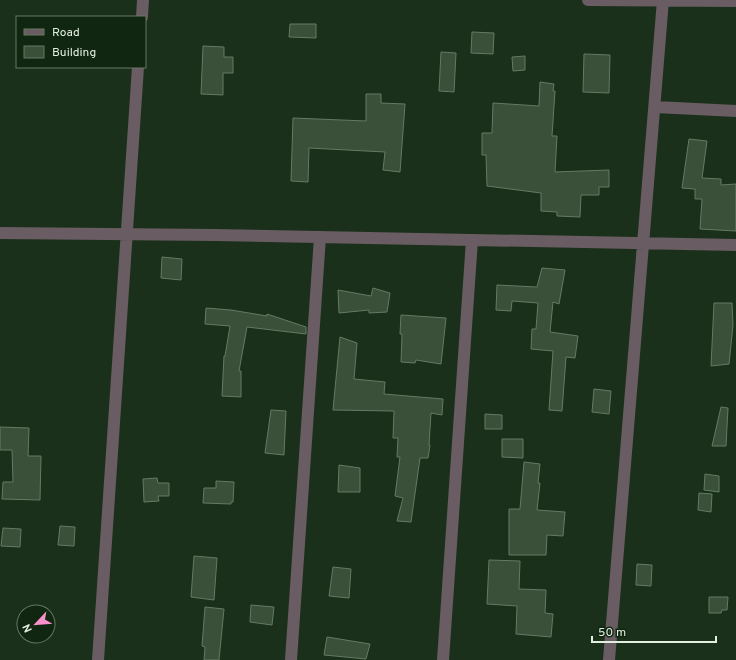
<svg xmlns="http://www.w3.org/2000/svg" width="736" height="660" viewBox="0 0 736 660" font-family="Overpass,sans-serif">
<rect width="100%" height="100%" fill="#1b301a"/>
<path fill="#3a5039" stroke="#647b63" d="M 290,24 L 316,24 L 316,38 L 289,37 Z
M 472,32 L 494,33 L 493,54 L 471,53 Z
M 203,46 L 224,47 L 224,57 L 233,57 L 233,73 L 223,73 L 223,95 L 201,94 Z
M 441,52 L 456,53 L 454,92 L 439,91 Z
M 584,54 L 610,55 L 609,93 L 583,92 Z
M 525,56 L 525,70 L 513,71 L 512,57 Z
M 540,82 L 554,84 L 553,91 L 555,91 L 552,136 L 557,136 L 555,172 L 609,170 L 609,187 L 599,187 L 599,195 L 581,195 L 580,217 L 557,216 L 557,212 L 541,211 L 541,193 L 487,186 L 486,155 L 482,155 L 482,133 L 492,133 L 493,103 L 539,106 Z
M 366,94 L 381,94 L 381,103 L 405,104 L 400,172 L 383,170 L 385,152 L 309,148 L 308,182 L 291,181 L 293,118 L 366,121 Z
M 689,139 L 707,141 L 702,178 L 721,179 L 721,185 L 736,184 L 736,231 L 700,229 L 702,199 L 695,199 L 695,189 L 682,188 Z
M 162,257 L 182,259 L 181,280 L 161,278 Z
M 542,268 L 565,270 L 559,304 L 553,302 L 550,332 L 578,336 L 575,358 L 566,357 L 562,411 L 549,410 L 553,351 L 531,349 L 532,329 L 536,329 L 538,303 L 512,301 L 511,311 L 496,310 L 497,285 L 537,287 Z
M 373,288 L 390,293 L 387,312 L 369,313 L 369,310 L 339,313 L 338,290 L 371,296 Z
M 714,303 L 732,303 L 733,325 L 729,364 L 711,366 Z
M 206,308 L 231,310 L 267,316 L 267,314 L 306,327 L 306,334 L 247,327 L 239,371 L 241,371 L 241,397 L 222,396 L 224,356 L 225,356 L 230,326 L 205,324 Z
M 401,315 L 446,318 L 441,364 L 416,360 L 415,363 L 401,362 L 402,334 L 400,334 Z
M 340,337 L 357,343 L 354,379 L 385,382 L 384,394 L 443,399 L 442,415 L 431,413 L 429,445 L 430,445 L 428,458 L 420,458 L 411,522 L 397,521 L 403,498 L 395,496 L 400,457 L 397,457 L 398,438 L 393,438 L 394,411 L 333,410 Z
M 594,389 L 611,391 L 609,414 L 592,412 Z
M 721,407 L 728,408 L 726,446 L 712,446 Z
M 271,410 L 286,411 L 284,455 L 265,453 Z
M 485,414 L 502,415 L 502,429 L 485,429 Z
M 0,427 L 29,428 L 28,456 L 41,456 L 40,500 L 2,499 L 3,482 L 13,482 L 12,450 L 0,450 Z
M 502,439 L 523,439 L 523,458 L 502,457 Z
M 524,462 L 540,464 L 538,483 L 540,483 L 537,510 L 565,512 L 563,536 L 547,535 L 546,555 L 509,555 L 509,509 L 520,509 Z
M 339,465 L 360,468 L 360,492 L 338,492 Z
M 705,474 L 719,476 L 719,492 L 704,490 Z
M 157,478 L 158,483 L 169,483 L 169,496 L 158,496 L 159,501 L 144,502 L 143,479 Z
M 216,481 L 234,482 L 233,502 L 231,502 L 231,504 L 203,503 L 204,488 L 216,488 Z
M 699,493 L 712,494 L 711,512 L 698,510 Z
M 60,526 L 75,527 L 74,546 L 58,545 Z
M 3,528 L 21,529 L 20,547 L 1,546 Z
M 194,556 L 217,558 L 214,600 L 191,597 Z
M 489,560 L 520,561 L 519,589 L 546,590 L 545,613 L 553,614 L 551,637 L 516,634 L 517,606 L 487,604 Z
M 637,564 L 652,565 L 651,586 L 636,585 Z
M 333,567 L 351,569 L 349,598 L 329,596 Z
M 709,597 L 728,597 L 727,610 L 722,610 L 721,613 L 709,613 Z
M 251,605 L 274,607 L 272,625 L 250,622 Z
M 205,607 L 224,609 L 219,660 L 204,660 L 205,647 L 202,646 Z
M 327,637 L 370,644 L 366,659 L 324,655 Z"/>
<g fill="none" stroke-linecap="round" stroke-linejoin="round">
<path stroke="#6a5c63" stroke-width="12" d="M 588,0 L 736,1
M 142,17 L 143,0
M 655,107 L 736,111
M 0,233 L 215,235 L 736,245
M 98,660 L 138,67
M 291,660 L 320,237
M 443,660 L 472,240
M 609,660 L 663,0"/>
</g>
<rect x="16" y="16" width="130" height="52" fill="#112611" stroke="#647664"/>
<rect x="24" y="29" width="20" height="6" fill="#6a5c63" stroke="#647664"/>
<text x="52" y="36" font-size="12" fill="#e1eee0">Road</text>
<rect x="24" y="46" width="20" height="12" fill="#3a5039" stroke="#647664"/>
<text x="52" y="56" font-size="12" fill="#e1eee0">Building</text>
<g transform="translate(36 624) rotate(244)"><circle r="19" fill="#112611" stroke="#647664"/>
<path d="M0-3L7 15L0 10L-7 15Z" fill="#f890cb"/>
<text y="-6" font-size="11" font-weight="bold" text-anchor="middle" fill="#e1eee0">N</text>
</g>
<path d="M592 636v6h124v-6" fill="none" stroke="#e1eee0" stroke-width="2"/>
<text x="598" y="636" font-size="12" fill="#e1eee0" stroke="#112611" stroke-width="3" paint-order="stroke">50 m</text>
</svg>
